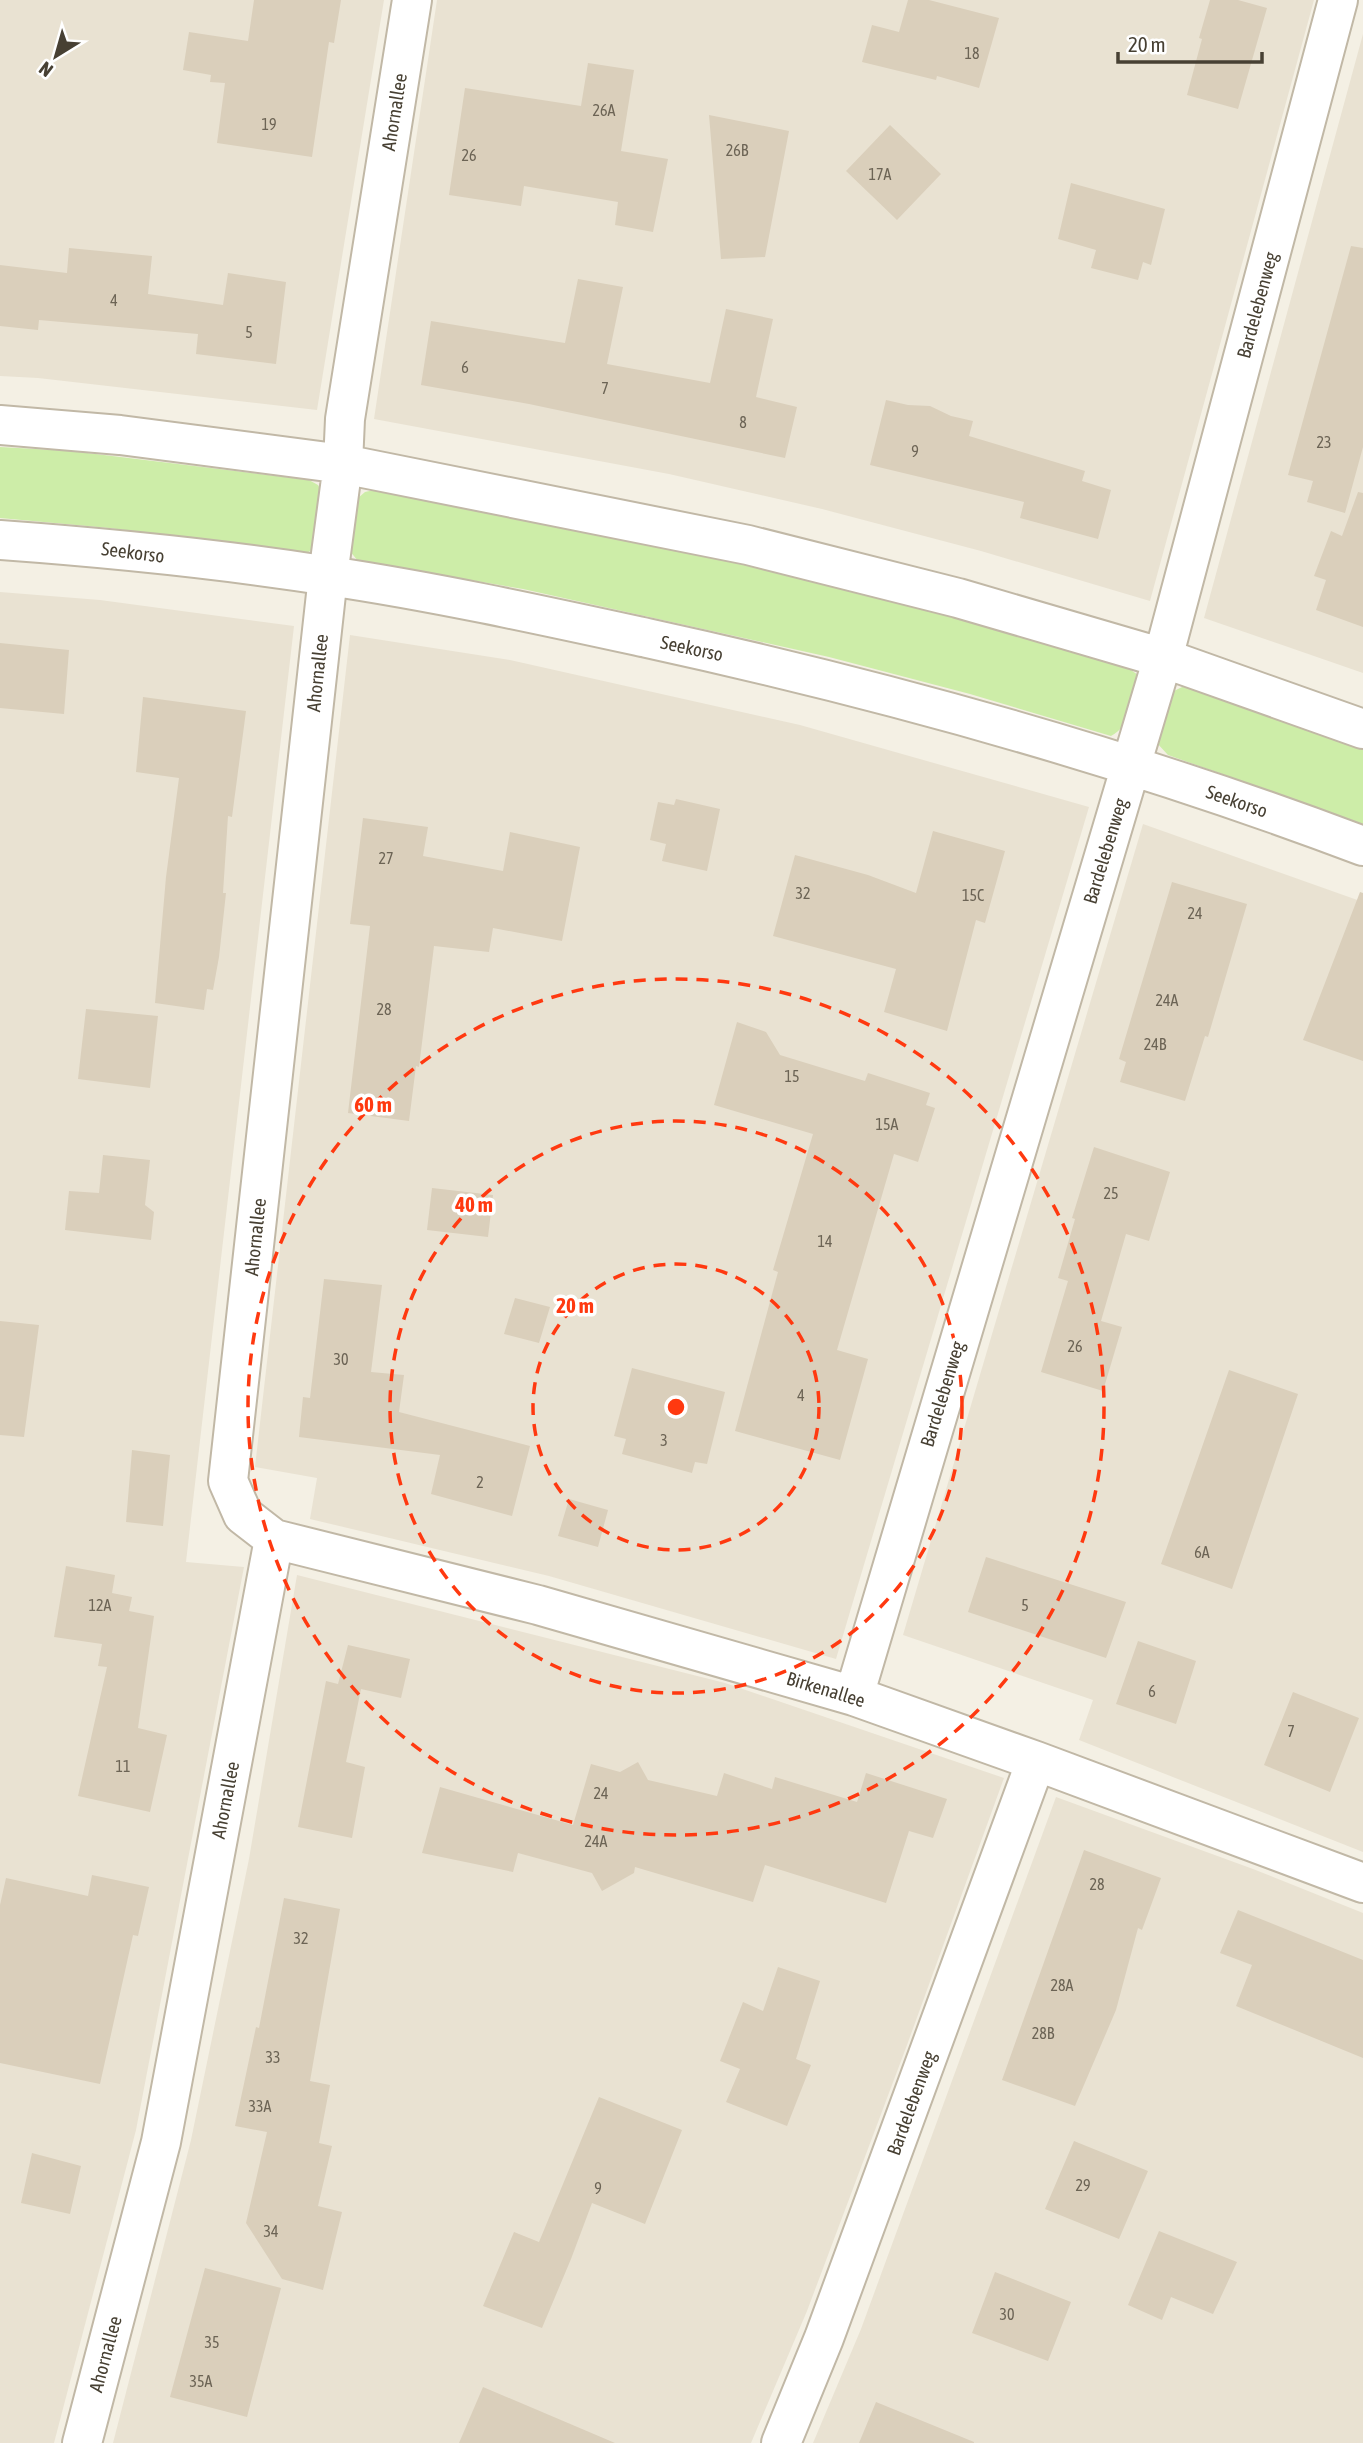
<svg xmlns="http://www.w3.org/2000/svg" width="1363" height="2443" viewBox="0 0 1363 2443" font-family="'Asap Condensed',sans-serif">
<rect width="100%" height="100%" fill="#f4f0e4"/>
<path fill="#e9e2d2" d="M 0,0 L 384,0 L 317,410 L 38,378 L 0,376 Z
M 437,0 L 1314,0 L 1150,601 L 981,551 L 822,509 L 669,474 L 374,419 Z
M 1363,34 L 1363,673 L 1204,618 Z
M 0,592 L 100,600 L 294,626 L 186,1562 L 244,1567 L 136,2130 L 54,2443 L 0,2443 Z
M 350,635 L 510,660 L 800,725 L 1089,807 L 836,1659 L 549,1576 L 310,1519 L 317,1478 L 255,1467 Z
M 1143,824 L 1363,902 L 1363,1852 L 1079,1740 L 1093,1700 L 903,1635 Z
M 297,1575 L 725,1683 L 1004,1778 L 907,2045 L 807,2311 L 751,2443 L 113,2443 L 191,2140 L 249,1859 Z
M 1056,1797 L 1253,1869 L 1363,1913 L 1363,2443 L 813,2443 L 861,2329 Z"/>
<path fill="#cdeda8" d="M 0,447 L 71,451 L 309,480 L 318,485 L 322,492 L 316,547 L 307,553 L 109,528 L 0,518 Z
M 374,490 L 605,533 L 738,563 L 914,605 L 1124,665 L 1138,675 L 1137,681 C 1132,701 1130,727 1111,736 L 970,694 L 829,657 L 523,589 L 358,561 L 349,550 L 358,498 L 365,492 Z
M 1184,686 L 1363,749 L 1363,824 L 1168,755 L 1156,742 L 1172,692 Z"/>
<path fill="#dacfbb" d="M 254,0 L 341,0 L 334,43 L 329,42 L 312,157 L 217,143 L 225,83 L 210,82 L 211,75 L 183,70 L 189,32 L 248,41 Z
M 908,0 L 929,0 L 999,18 L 979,88 L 937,76 L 936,80 L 862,62 L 872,25 L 899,32 Z
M 1210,0 L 1238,0 L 1267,8 L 1238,109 L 1187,95 L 1202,39 L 1199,38 Z
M 588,63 L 634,70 L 621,151 L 668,159 L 653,232 L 615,225 L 618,202 L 524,186 L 521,206 L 449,195 L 465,88 L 581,106 Z
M 709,115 L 789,131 L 765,257 L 721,259 Z
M 890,125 L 941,174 L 897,220 L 846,171 Z
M 1071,183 L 1165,209 L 1151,265 L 1143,262 L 1138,280 L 1091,268 L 1096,250 L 1058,239 Z
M 1351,246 L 1363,248 L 1363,447 L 1345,513 L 1307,502 L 1313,481 L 1288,475 Z
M 69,248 L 152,256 L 148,294 L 223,305 L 228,273 L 286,282 L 276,364 L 196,354 L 198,334 L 39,320 L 38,330 L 0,326 L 0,265 L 67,273 Z
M 578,279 L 623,287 L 607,364 L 710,383 L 726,309 L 773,319 L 756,397 L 797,407 L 785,458 L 529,404 L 421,385 L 431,321 L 565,343 Z
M 886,400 L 908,405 L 930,406 L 951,416 L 973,421 L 969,436 L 1085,471 L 1082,481 L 1111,490 L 1098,539 L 1020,518 L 1024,502 L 870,465 Z
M 1358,492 L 1363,493 L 1363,627 L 1316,610 L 1326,580 L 1314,576 L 1331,531 L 1342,536 Z
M 0,643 L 69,650 L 64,714 L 0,708 Z
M 143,697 L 246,711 L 232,817 L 228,816 L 223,893 L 226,893 L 219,957 L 213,990 L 207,989 L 204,1010 L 155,1003 L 166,877 L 179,778 L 136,772 Z
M 676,799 L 720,809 L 707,871 L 662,861 L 666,844 L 650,840 L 658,802 L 674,805 Z
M 363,818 L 428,827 L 423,856 L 503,871 L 510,832 L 580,847 L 562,941 L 493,928 L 489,952 L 434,946 L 419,1067 L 416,1066 L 409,1121 L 348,1113 L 370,926 L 350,924 Z
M 933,831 L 1005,851 L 985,923 L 976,920 L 947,1031 L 884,1012 L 896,969 L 773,936 L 795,855 L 868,875 L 916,893 Z
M 1172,882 L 1247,904 L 1208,1037 L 1205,1036 L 1185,1101 L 1120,1082 L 1126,1062 L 1119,1059 Z
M 1360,892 L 1363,893 L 1363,1061 L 1303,1040 Z
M 86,1009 L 158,1016 L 150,1088 L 78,1079 Z
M 737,1022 L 766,1032 L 780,1055 L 865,1081 L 868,1073 L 930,1093 L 926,1105 L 935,1108 L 918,1162 L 894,1154 L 837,1350 L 868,1359 L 840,1460 L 735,1431 L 778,1272 L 773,1270 L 813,1134 L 714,1105 Z
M 1094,1147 L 1170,1172 L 1149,1241 L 1126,1234 L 1101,1321 L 1122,1327 L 1103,1391 L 1041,1372 L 1068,1281 L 1058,1278 L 1075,1219 L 1072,1218 Z
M 103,1155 L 150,1160 L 145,1205 L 154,1212 L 151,1240 L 65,1230 L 69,1191 L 99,1193 Z
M 432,1188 L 493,1195 L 488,1237 L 427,1230 Z
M 324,1279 L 382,1285 L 371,1372 L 404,1375 L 399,1412 L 530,1446 L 512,1516 L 431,1494 L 440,1455 L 299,1437 L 303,1397 L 310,1398 Z
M 515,1298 L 550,1307 L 539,1343 L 504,1334 Z
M 0,1321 L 39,1325 L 24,1437 L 0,1435 Z
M 632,1368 L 725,1392 L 707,1464 L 695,1462 L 692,1473 L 622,1454 L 626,1439 L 614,1436 Z
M 1229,1370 L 1298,1394 L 1232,1589 L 1161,1564 Z
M 132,1450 L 170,1455 L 163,1526 L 126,1522 Z
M 569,1499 L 608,1510 L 598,1547 L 558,1536 Z
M 986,1557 L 1126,1602 L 1106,1658 L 968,1612 Z
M 66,1566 L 115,1575 L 112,1593 L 132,1597 L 129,1611 L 154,1616 L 138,1728 L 167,1735 L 150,1812 L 78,1796 L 107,1667 L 98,1666 L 102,1644 L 54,1637 Z
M 1138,1641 L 1196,1661 L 1176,1724 L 1116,1704 Z
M 348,1645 L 410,1659 L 401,1698 L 361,1689 L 346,1762 L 365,1767 L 352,1838 L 298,1827 L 326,1681 L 338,1684 Z
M 1293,1692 L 1359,1718 L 1330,1792 L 1264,1765 Z
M 638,1762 L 648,1780 L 717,1796 L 724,1773 L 772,1789 L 775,1777 L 857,1802 L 866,1773 L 947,1799 L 933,1838 L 909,1831 L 886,1903 L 765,1865 L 753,1902 L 635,1867 L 634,1873 L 602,1891 L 592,1873 L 518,1853 L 513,1872 L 422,1853 L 440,1787 L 573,1825 L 591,1764 L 620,1772 Z
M 1084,1850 L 1161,1878 L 1142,1930 L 1138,1928 L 1116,2010 L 1075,2106 L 1002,2080 Z
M 92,1875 L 149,1887 L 138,1936 L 133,1935 L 100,2084 L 0,2063 L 0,1905 L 6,1878 L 88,1896 Z
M 284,1898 L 340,1909 L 310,2081 L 330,2085 L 319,2143 L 332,2146 L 318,2206 L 342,2212 L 323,2290 L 282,2279 L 246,2223 L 267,2132 L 235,2126 L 256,2027 L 259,2028 Z
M 1238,1910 L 1363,1960 L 1363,2058 L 1236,2006 L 1252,1965 L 1220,1953 Z
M 778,1967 L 820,1981 L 796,2059 L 811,2065 L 787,2126 L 726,2102 L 740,2069 L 720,2061 L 743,2002 L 763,2011 Z
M 599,2097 L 682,2130 L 645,2224 L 592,2203 L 571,2259 L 542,2328 L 483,2306 L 514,2232 L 539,2242 Z
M 1074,2141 L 1148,2171 L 1119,2239 L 1045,2209 Z
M 32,2153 L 81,2166 L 70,2214 L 21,2203 Z
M 1159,2231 L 1237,2262 L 1213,2314 L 1171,2297 L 1162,2320 L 1128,2305 Z
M 205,2268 L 281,2288 L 247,2417 L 170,2397 Z
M 995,2272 L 1071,2302 L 1048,2361 L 972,2333 Z
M 483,2387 L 615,2443 L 459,2443 Z
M 876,2402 L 974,2442 L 974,2443 L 859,2443 Z"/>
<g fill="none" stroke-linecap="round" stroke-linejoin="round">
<g stroke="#c1b8a6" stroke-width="42">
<path id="minor" d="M 412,0 L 345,419 L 343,464 L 328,576 L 228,1481 L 243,1515 L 274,1539 L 538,1605 L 854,1696 L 1036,1761 L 1363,1883
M 0,425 L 120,435 L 343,464 L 748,545 L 958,598 L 1163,658 L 1363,729
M 0,540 C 110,548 220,559 329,576 C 436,592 541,615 647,638 C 890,691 1130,758 1363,846
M 854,1696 L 1163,658 L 1338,0
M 82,2443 L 161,2142 L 274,1539
M 781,2443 L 824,2338 L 1036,1761"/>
</g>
<use href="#minor" stroke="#fff" stroke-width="38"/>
</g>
<g fill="none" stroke="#ff3910" stroke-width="3.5" stroke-dasharray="12 9">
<circle cx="676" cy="1407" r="143"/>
<circle cx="676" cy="1407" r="286"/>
<circle cx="676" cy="1407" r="428"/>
</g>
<g text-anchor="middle" stroke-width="7" stroke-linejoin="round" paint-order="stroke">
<g font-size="16" fill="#6c6455">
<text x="972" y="59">18</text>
<text x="604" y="116">26A</text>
<text x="269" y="130">19</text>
<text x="737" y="156">26B</text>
<text x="469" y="161">26</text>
<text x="880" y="180">17A</text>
<text x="114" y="306">4</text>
<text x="249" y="338">5</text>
<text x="465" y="373">6</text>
<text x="605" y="394">7</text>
<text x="743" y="428">8</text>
<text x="1324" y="448">23</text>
<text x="915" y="457">9</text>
<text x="386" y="864">27</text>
<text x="803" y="899">32</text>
<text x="973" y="901">15C</text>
<text x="1195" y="919">24</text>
<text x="1167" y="1006">24A</text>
<text x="384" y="1015">28</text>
<text x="1155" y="1050">24B</text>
<text x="792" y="1082">15</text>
<text x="887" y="1130">15A</text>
<text x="1111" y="1199">25</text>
<text x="825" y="1247">14</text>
<text x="1075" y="1352">26</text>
<text x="341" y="1365">30</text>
<text x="801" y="1401">4</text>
<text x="664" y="1446">3</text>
<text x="480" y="1488">2</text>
<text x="1202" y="1558">6A</text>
<text x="100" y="1611">12A</text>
<text x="1025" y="1611">5</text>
<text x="1152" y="1697">6</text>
<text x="1291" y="1737">7</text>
<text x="123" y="1772">11</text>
<text x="601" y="1799">24</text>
<text x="596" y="1847">24A</text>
<text x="1097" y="1890">28</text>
<text x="301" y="1944">32</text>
<text x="1062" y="1991">28A</text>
<text x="1043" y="2039">28B</text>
<text x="273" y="2063">33</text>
<text x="260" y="2112">33A</text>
<text x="1083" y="2191">29</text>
<text x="598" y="2194">9</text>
<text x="271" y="2237">34</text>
<text x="1007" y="2320">30</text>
<text x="212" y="2348">35</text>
<text x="201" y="2387">35A</text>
</g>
<g font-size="19" fill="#474033" stroke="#fff">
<text transform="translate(394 112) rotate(-81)" y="7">Ahornallee</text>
<text transform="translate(1257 305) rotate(-75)" y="7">Bardelebenweg</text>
<text transform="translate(133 552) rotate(7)" y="7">Seekorso</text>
<text transform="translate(692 648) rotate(12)" y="7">Seekorso</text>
<text transform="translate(317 673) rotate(-84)" y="7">Ahornallee</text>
<text transform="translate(1237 801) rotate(19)" y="7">Seekorso</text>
<text transform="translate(1105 851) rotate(-73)" y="7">Bardelebenweg</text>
<text transform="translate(255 1237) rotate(-84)" y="7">Ahornallee</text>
<text transform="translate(942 1394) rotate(-73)" y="7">Bardelebenweg</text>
<text transform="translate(826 1689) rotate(17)" y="7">Birkenallee</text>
<text transform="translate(225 1800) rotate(-79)" y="7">Ahornallee</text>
<text transform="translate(911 2103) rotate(-70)" y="7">Bardelebenweg</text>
<text transform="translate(105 2354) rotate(-75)" y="7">Ahornallee</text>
</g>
</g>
<circle cx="676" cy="1407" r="10" fill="#ff3910" stroke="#fff" stroke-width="3.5"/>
<g font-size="21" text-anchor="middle" font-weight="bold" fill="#ff3910" stroke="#fff" stroke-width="7" stroke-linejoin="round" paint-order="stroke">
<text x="373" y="1112">60 m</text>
<text x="474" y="1212">40 m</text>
<text x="575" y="1313">20 m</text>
</g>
<g transform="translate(56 56) rotate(217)" stroke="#ffffff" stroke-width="5" paint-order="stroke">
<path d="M0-5L12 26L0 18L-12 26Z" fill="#474033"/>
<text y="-10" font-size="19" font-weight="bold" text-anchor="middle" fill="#474033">N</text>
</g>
<path d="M1118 52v10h144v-10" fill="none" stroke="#474033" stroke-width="3.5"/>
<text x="1128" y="52" font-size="21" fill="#474033" stroke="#ffffff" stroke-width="5" paint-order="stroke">20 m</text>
</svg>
